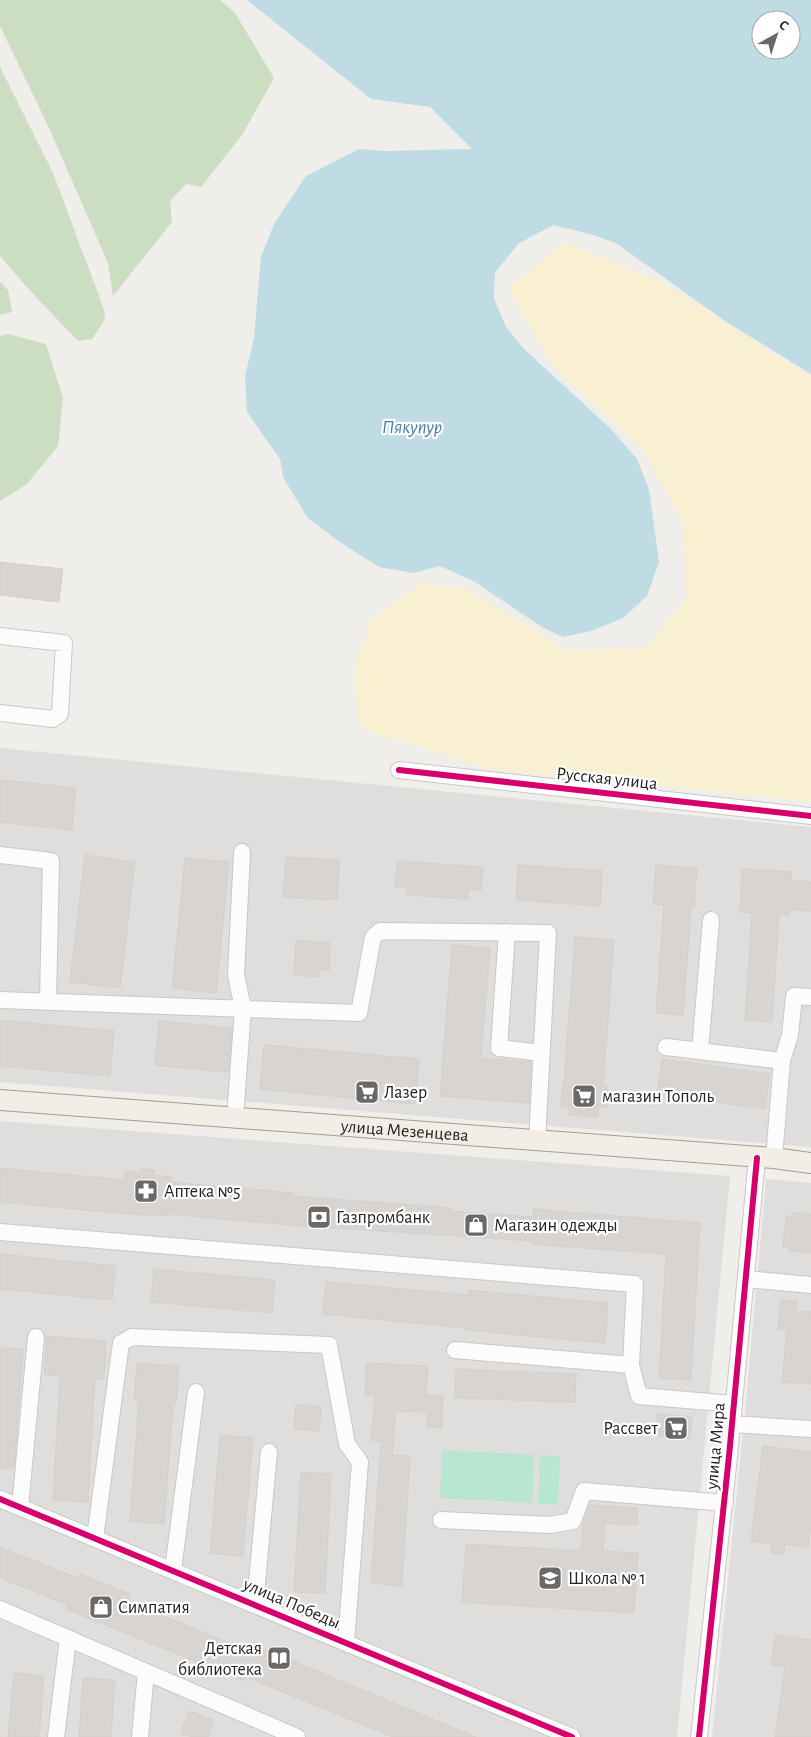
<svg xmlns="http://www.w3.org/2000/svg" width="811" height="1737" viewBox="0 0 811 1737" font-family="'Alegreya Sans',sans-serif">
<rect width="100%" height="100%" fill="#f0eeeb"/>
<path fill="#dfdedc" d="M 0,748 L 811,827 L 811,1147 L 0,1082 Z
M 0,1121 L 730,1176 L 677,1737 L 0,1737 Z
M 766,1179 L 811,1183 L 811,1737 L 712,1737 L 746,1402 Z"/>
<path fill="#cbdec1" d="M 0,0 L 220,0 L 235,13 L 274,78 L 242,135 L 201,187 L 186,184 L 170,201 L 172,222 L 113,296 L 108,263 L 49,128 L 0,26 Z
M 0,67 L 53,173 L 105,312 L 104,321 L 92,339 L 78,341 L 33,294 L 0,256 Z
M 0,282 L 8,290 L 12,312 L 0,315 Z
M 8,334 L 46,344 L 63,398 L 58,446 L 27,484 L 0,501 L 0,336 Z"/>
<path fill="#f8f0d0" d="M 563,242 L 661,282 L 811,377 L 811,802 L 592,778 L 489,769 L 359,728 L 354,669 L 372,618 L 421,583 L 467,590 L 567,650 L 645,648 L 686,600 L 684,525 L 642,448 L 551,364 L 509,289 Z"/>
<path fill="#b7e6d2" d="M 442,1450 L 534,1455 L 532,1503 L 440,1498 Z
M 540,1455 L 560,1456 L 558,1505 L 538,1504 Z"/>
<path fill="#bfdbe3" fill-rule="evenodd" d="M 247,0 L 811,0 L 811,374 L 722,319 L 616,243 L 590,234 L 553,225 L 518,244 L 495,273 L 494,299 L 506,327 L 524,349 L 611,429 L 637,459 L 649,490 L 659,562 L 647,596 L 623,618 L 591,631 L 563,637 L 542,627 L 475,582 L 440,566 L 413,573 L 379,567 L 338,541 L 307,517 L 283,477 L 280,459 L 247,412 L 245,376 L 254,338 L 261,257 L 274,224 L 306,176 L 359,149 L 386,151 L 472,149 L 430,107 L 371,99 ZM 761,20 L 791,20 L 791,50 L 761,50 Z"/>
<path fill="#d7d4d2" stroke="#d3d0cc" d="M 0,562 L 63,569 L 59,602 L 0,595 Z
M 0,780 L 76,788 L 72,830 L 0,822 Z
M 85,855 L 135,862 L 120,988 L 70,982 Z
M 286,857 L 340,860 L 337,900 L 283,897 Z
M 185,858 L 229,862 L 216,993 L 172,988 Z
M 397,861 L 483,867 L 481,890 L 469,889 L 468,899 L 407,895 L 408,888 L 395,888 Z
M 518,865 L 602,871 L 600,906 L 516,900 Z
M 656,865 L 697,868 L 694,907 L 691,907 L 683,1015 L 656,1013 L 664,905 L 653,904 Z
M 742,869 L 792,872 L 791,880 L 811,882 L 811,911 L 790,909 L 789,915 L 779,914 L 772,1022 L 745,1020 L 752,913 L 740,912 Z
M 575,937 L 614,940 L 603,1085 L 607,1085 L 606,1108 L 599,1107 L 598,1117 L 569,1115 L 569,1107 L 561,1106 L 563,1082 L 564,1082 Z
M 296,940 L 330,943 L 329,970 L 319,969 L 319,977 L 294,975 Z
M 452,945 L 490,948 L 481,1058 L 531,1062 L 529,1103 L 440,1096 Z
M 0,1020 L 114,1031 L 110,1076 L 0,1066 Z
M 159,1021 L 232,1028 L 228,1072 L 155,1065 Z
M 264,1045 L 419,1059 L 415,1104 L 260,1089 Z
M 662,1059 L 770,1074 L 765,1109 L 657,1094 Z
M 0,1168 L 124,1180 L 125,1171 L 141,1173 L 141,1169 L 154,1170 L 154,1175 L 171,1177 L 170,1182 L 293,1193 L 293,1196 L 452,1208 L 451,1211 L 533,1217 L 533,1209 L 700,1223 L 691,1380 L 659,1378 L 666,1254 L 531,1244 L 531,1241 L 290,1225 L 167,1214 L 167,1216 L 119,1213 L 0,1202 Z
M 793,1213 L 811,1214 L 811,1253 L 789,1251 L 789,1248 L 783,1247 L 786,1216 L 792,1216 Z
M 0,1254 L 116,1266 L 112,1300 L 0,1289 Z
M 154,1269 L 275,1280 L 272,1313 L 151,1302 Z
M 326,1282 L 468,1295 L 468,1290 L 608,1303 L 605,1343 L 465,1330 L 465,1328 L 323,1314 Z
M 781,1300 L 797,1301 L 796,1311 L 811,1312 L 811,1384 L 782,1382 L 787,1330 L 778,1329 Z
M 47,1336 L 106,1341 L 104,1379 L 95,1378 L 88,1502 L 53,1500 L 60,1376 L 44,1375 Z
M 0,1348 L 23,1349 L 14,1468 L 0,1468 Z
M 137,1363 L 179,1366 L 176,1404 L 173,1404 L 164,1524 L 130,1521 L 139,1401 L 134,1400 Z
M 366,1363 L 428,1366 L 426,1395 L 443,1396 L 442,1428 L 427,1427 L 427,1412 L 396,1411 L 392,1455 L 410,1456 L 402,1586 L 371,1583 L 381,1441 L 371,1440 L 375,1396 L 365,1395 Z
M 456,1369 L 576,1374 L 575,1402 L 455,1398 Z
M 296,1404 L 321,1407 L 319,1431 L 294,1429 Z
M 657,1414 L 692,1417 L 690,1439 L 657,1436 Z
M 220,1435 L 253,1438 L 243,1556 L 210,1553 Z
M 763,1446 L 811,1452 L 811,1524 L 808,1547 L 785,1544 L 784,1554 L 771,1553 L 772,1544 L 751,1541 Z
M 301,1472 L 331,1474 L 325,1593 L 294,1592 Z
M 589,1505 L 638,1508 L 637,1525 L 605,1523 L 603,1551 L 638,1553 L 634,1613 L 462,1602 L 466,1544 L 581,1551 L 583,1524 Z
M 0,1547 L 78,1578 L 80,1574 L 130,1594 L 127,1601 L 256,1654 L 259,1647 L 476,1737 L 393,1737 L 246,1677 L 244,1681 L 66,1609 L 68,1605 L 0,1578 Z
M 775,1634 L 811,1640 L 811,1737 L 775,1737 L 785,1667 L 771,1665 Z
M 14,1673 L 44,1676 L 39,1737 L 8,1737 Z
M 83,1678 L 115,1680 L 111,1737 L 79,1737 Z
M 189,1711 L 214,1720 L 208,1737 L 192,1737 L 181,1733 Z"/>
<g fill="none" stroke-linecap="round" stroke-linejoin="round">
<g stroke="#c9c8c7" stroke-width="18">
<path id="minor" d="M 0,636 L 64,643 L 60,714 L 53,719 L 0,713
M 399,770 L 811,816
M 0,855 L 51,861 L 48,1001
M 507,932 L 499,1048 L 542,1053
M 0,1000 L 359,1013 L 373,937 L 380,931 L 548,933 L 537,1141
M 666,1047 L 700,1051 L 711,920
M 700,1051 L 782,1061 L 774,1158
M 782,1061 L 790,1035 L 794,996 L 811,997
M 235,1118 L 243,1008 L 236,975 L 242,852
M 0,1232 L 635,1284 L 631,1365 L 639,1396 L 734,1404
M 746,1279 L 811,1285
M 455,1350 L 631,1365
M 732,1424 L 811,1429
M 0,1499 L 572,1737
M 20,1507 L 36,1337
M 441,1520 L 550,1525 L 573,1521 L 584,1491 L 725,1503
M 95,1538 L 121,1343 L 132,1337 L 329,1345 L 347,1444 L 360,1462 L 346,1642
M 173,1570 L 196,1392
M 255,1604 L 269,1452
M 0,1609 L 297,1737
M 56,1737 L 68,1638
M 140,1737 L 146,1672
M 699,1737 L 729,1456 L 757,1158"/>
</g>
<g stroke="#a79c86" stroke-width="22">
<g id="major">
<path id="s1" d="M 0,1100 L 774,1158 L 811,1163"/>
</g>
</g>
<use href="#minor" stroke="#fdfcfc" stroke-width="16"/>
<use href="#major" stroke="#f3ede7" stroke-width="20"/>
<g stroke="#fff" stroke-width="9">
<path id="cycleway" d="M 399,770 L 811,816
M 0,1499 L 572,1737
M 699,1737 L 729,1456 L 757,1158"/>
</g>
<use href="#cycleway" stroke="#d6006c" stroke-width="6"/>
</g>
<defs>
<g id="supermarket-square" transform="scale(1.25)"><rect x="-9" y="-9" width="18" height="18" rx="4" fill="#6a6968" stroke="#fff"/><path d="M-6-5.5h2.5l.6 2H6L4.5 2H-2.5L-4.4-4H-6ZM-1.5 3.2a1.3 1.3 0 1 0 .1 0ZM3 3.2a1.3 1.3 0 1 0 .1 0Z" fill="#fff"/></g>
<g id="pharmacy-square" transform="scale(1.25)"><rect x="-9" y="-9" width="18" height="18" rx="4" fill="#6a6968" stroke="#fff"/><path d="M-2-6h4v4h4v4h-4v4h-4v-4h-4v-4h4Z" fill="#fff"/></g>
<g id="bank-square" transform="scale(1.25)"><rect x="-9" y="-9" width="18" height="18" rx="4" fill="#6a6968" stroke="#fff"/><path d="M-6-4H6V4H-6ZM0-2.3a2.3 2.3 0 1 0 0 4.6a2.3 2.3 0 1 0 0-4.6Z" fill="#fff"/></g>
<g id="shop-square" transform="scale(1.25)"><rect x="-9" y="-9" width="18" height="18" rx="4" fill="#6a6968" stroke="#fff"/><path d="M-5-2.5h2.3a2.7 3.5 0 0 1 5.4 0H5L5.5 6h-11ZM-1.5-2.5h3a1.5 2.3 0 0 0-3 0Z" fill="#fff"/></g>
<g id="school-square" transform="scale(1.25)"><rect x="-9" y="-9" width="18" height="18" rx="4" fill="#6a6968" stroke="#fff"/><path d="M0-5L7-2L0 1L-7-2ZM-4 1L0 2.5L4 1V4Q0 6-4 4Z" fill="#fff"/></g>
<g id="library-square" transform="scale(1.25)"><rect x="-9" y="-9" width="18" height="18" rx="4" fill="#6a6968" stroke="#fff"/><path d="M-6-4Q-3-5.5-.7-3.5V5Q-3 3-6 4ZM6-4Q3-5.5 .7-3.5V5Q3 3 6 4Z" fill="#fff"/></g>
</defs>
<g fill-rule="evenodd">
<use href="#supermarket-square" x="367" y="1092"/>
<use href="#supermarket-square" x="584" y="1096"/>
<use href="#pharmacy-square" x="146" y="1191"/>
<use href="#bank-square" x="319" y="1217"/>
<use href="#shop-square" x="476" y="1225"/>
<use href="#supermarket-square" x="676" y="1428"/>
<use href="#school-square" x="550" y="1578"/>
<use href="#shop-square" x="101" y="1607"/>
<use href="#library-square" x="279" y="1658"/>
</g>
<g text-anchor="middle" stroke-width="4.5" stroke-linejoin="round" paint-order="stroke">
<g font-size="18" fill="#222" stroke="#fff">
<text transform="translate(607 778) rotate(6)" y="6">Русская улица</text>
<text dy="6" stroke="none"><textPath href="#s1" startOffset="406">улица Мезенцева</textPath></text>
<text transform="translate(715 1446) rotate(-85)" y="6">улица Мира</text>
<text transform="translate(292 1603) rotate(23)" y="6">улица Победы</text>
</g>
<g font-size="18" fill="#222" stroke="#fff" text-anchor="start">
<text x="384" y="1098">Лазер</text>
<text x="602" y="1102">магазин Тополь</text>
<text x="164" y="1197">Аптека №5</text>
<text x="336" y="1223">Газпромбанк</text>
<text x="494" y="1231">Магазин одежды</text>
<text x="658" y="1434" text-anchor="end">Рассвет</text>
<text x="568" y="1584">Школа № 1</text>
<text x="118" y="1613">Симпатия</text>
<text x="262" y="1654" text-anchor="end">Детская<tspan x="262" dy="21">библиотека</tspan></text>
</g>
<g font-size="19" font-style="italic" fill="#4a7aab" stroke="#fff">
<text x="412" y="433">Пякупур</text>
</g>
</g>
<g transform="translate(776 35) rotate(39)"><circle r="24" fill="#ffffff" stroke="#a7a7a7"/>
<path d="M0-4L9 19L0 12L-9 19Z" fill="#6a6968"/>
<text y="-8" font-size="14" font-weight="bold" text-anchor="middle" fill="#222222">С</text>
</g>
</svg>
